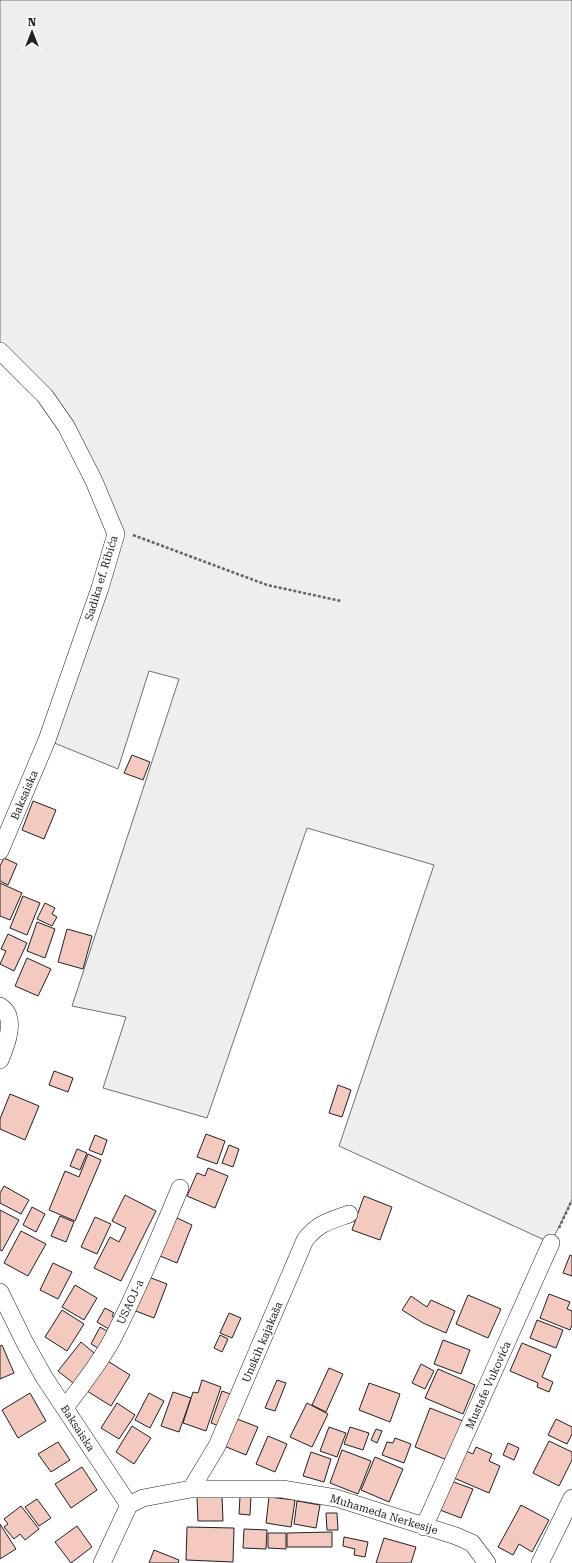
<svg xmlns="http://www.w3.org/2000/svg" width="572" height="1563" viewBox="0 0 572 1563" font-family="'Roboto Serif',serif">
<rect width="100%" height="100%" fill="#fff"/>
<path fill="#eee" stroke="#6f6f6f" d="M 0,0 L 572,0 L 572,1200 L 551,1243 L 339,1146 L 434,865 L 307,828 L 207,1118 L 103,1088 L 126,1017 L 72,1006 L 179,679 L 149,671 L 118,769 L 47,740 L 116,534 L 66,426 L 0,351 Z"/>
<path fill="#f3c9c0" stroke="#222" d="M 132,755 L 150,762 L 143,780 L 124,773 Z
M 33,801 L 56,810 L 44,839 L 22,830 Z
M 4,858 L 17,864 L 8,885 L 0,881 L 0,866 Z
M 0,883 L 22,893 L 10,920 L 0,916 Z
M 23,896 L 40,903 L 27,935 L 10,928 Z
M 45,903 L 55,908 L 52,914 L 57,917 L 52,926 L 37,919 Z
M 37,922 L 55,929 L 45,958 L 27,951 Z
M 67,929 L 92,936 L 83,969 L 58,962 Z
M 8,934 L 27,943 L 14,971 L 0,964 L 6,951 L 1,949 Z
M 27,958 L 51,969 L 38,996 L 15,986 Z
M 54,1071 L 73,1078 L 68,1092 L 49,1085 Z
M 338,1085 L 351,1090 L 342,1117 L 329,1113 Z
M 10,1094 L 39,1106 L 25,1140 L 0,1129 L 0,1119 Z
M 206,1134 L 225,1141 L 217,1164 L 197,1157 Z
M 95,1135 L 107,1140 L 102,1155 L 89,1150 Z
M 229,1145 L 239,1149 L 233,1167 L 222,1163 Z
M 77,1149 L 87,1153 L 80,1170 L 70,1166 Z
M 88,1154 L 101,1160 L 75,1221 L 49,1210 L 65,1171 L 79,1177 Z
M 208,1168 L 228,1176 L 215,1208 L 187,1196 L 197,1173 L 205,1176 Z
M 4,1186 L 29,1200 L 21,1214 L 0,1203 L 0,1193 Z
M 125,1195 L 156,1211 L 121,1281 L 94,1268 L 110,1237 L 119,1242 L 126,1228 L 112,1221 Z
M 364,1196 L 392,1207 L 380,1240 L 352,1230 Z
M 32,1207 L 45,1214 L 36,1232 L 23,1225 Z
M 0,1210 L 19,1220 L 2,1251 L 0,1250 Z
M 60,1216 L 74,1222 L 66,1242 L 51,1236 Z
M 95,1217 L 111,1224 L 97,1254 L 81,1247 Z
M 175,1217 L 192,1225 L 177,1263 L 160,1256 Z
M 21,1231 L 46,1244 L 28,1276 L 4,1263 Z
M 570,1255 L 572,1256 L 572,1276 L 563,1273 Z
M 53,1263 L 72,1272 L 58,1299 L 40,1290 Z
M 146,1276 L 167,1284 L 154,1318 L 133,1310 Z
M 75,1285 L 97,1298 L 84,1320 L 62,1307 Z
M 549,1294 L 570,1302 L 567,1309 L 572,1311 L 572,1325 L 570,1330 L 540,1318 Z
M 468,1295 L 501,1309 L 488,1338 L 456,1324 Z
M 411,1296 L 427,1307 L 431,1300 L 455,1311 L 446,1333 L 423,1323 L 402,1310 Z
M 105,1308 L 114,1313 L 112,1316 L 118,1320 L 112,1331 L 97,1322 Z
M 62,1310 L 84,1324 L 67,1351 L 45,1337 Z
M 229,1313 L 241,1318 L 232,1338 L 220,1333 Z
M 537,1320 L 563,1330 L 556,1348 L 530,1338 Z
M 100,1327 L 112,1334 L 103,1351 L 91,1344 Z
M 220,1335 L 228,1339 L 222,1352 L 214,1348 Z
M 443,1340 L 470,1350 L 461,1374 L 434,1364 Z
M 81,1342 L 100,1358 L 77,1386 L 58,1371 Z
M 522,1343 L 551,1355 L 542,1377 L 553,1382 L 549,1392 L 537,1387 L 538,1383 L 510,1371 Z
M 2,1345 L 14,1373 L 0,1379 L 0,1346 Z
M 106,1360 L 130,1375 L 111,1406 L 87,1391 Z
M 421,1364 L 434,1371 L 425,1389 L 412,1383 Z
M 329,1368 L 343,1374 L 326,1412 L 312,1405 Z
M 438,1369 L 475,1385 L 463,1414 L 425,1398 Z
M 202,1380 L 221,1387 L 206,1431 L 183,1423 L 193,1392 L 198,1393 Z
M 277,1380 L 286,1383 L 275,1411 L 265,1408 Z
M 369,1383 L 400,1394 L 390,1422 L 359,1410 Z
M 222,1391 L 233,1395 L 222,1427 L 211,1423 Z
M 173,1392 L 191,1398 L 179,1432 L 161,1426 Z
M 30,1393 L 46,1421 L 18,1438 L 2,1410 Z
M 149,1393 L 164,1401 L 150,1428 L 135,1420 Z
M 117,1403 L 135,1415 L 119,1439 L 101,1428 Z
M 307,1403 L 328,1414 L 312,1447 L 290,1437 Z
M 430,1408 L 463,1421 L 447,1460 L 415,1447 Z
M 237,1419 L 258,1427 L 246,1455 L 224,1446 Z
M 556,1419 L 572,1427 L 572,1434 L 567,1444 L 548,1435 Z
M 132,1426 L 151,1438 L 134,1464 L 116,1452 Z
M 329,1427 L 346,1433 L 337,1457 L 320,1451 Z
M 350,1427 L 369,1433 L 363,1450 L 344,1444 Z
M 376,1429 L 382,1431 L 377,1443 L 371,1440 Z
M 268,1436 L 287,1444 L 275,1472 L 256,1464 Z
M 395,1438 L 411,1444 L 404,1463 L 382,1455 L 387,1442 L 393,1443 Z
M 549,1441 L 572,1452 L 572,1460 L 559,1486 L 533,1473 Z
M 58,1442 L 70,1460 L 51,1472 L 38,1454 Z
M 508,1443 L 519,1448 L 514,1460 L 503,1455 Z
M 476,1447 L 492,1454 L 489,1461 L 500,1466 L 489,1493 L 454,1478 L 466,1451 L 473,1454 Z
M 342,1450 L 371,1461 L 358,1494 L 330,1483 Z
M 311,1452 L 331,1459 L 324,1482 L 303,1476 Z
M 375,1457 L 403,1469 L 389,1502 L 361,1490 Z
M 82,1467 L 97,1490 L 71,1508 L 55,1484 Z
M 451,1481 L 473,1489 L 461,1518 L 440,1510 Z
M 222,1496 L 223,1521 L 198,1521 L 197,1497 Z
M 240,1496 L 251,1496 L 250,1515 L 239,1514 Z
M 269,1497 L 295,1500 L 291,1527 L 266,1523 Z
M 37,1499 L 51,1518 L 39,1526 L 25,1507 Z
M 297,1501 L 320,1505 L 316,1528 L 294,1524 Z
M 521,1505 L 549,1520 L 532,1552 L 519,1544 L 513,1555 L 498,1547 Z
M 21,1506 L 39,1529 L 25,1540 L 20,1534 L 14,1539 L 4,1527 L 8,1524 L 4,1519 Z
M 326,1513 L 337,1513 L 338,1530 L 327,1530 Z
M 0,1524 L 16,1549 L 0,1559 Z
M 77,1526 L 92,1547 L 71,1563 L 55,1542 Z
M 187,1527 L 234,1528 L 233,1562 L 186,1560 Z
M 244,1529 L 267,1530 L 266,1549 L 243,1548 Z
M 332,1532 L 332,1547 L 287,1547 L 287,1533 Z
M 268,1533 L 286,1533 L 286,1549 L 268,1548 Z
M 344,1537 L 368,1542 L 365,1557 L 354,1555 L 355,1549 L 343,1546 Z
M 384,1538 L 416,1547 L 411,1563 L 376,1563 Z
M 154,1550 L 179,1560 L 178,1563 L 149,1563 Z"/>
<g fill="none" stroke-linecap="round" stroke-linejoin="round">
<g stroke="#222" stroke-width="18">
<path id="street" d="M 0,351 L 45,396 L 66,426 L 94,481 L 116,534 L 100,588 L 47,740 L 0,851
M 0,1006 C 18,1017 6,1046 0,1060
M 0,1292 L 25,1343 L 44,1377 L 129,1505 L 102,1563
M 65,1408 C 81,1386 99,1364 112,1340 C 137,1291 159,1239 180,1188
M 191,1489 L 217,1446 L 305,1240 C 318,1223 330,1221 349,1214
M 129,1505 L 143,1498 L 191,1489 L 282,1489 L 336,1498 L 456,1536 L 472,1543 L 487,1563
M 424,1527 L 551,1243
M 540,1563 L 572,1498"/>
</g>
<path stroke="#646464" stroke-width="2.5" stroke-dasharray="3 2" stroke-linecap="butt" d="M 133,535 L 267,585 L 341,601
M 559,1228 L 572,1200"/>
<use href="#street" stroke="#fff" stroke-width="17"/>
</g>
<g text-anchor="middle" stroke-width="3" stroke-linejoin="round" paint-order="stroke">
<g font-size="11" fill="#222" stroke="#fff">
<text transform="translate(101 578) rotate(-73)" y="4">Sadika ef. Ribića</text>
<text transform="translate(24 795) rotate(-67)" y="4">Baksaiska</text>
<text transform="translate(130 1302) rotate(-65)" y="4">USAOJ-a</text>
<text transform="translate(262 1342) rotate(-67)" y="4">Unskih kajakaša</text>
<text transform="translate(488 1385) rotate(-66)" y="4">Mustafe Vukovića</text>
<text transform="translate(78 1428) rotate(57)" y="4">Baksaiska</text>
<text transform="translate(384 1514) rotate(17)" y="4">Muhameda Nerkesije</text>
</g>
</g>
<g transform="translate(32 32)" stroke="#ffffff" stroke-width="3" paint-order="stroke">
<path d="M0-3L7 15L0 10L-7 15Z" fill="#222222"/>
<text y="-6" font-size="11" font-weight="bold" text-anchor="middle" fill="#222222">N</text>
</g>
</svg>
